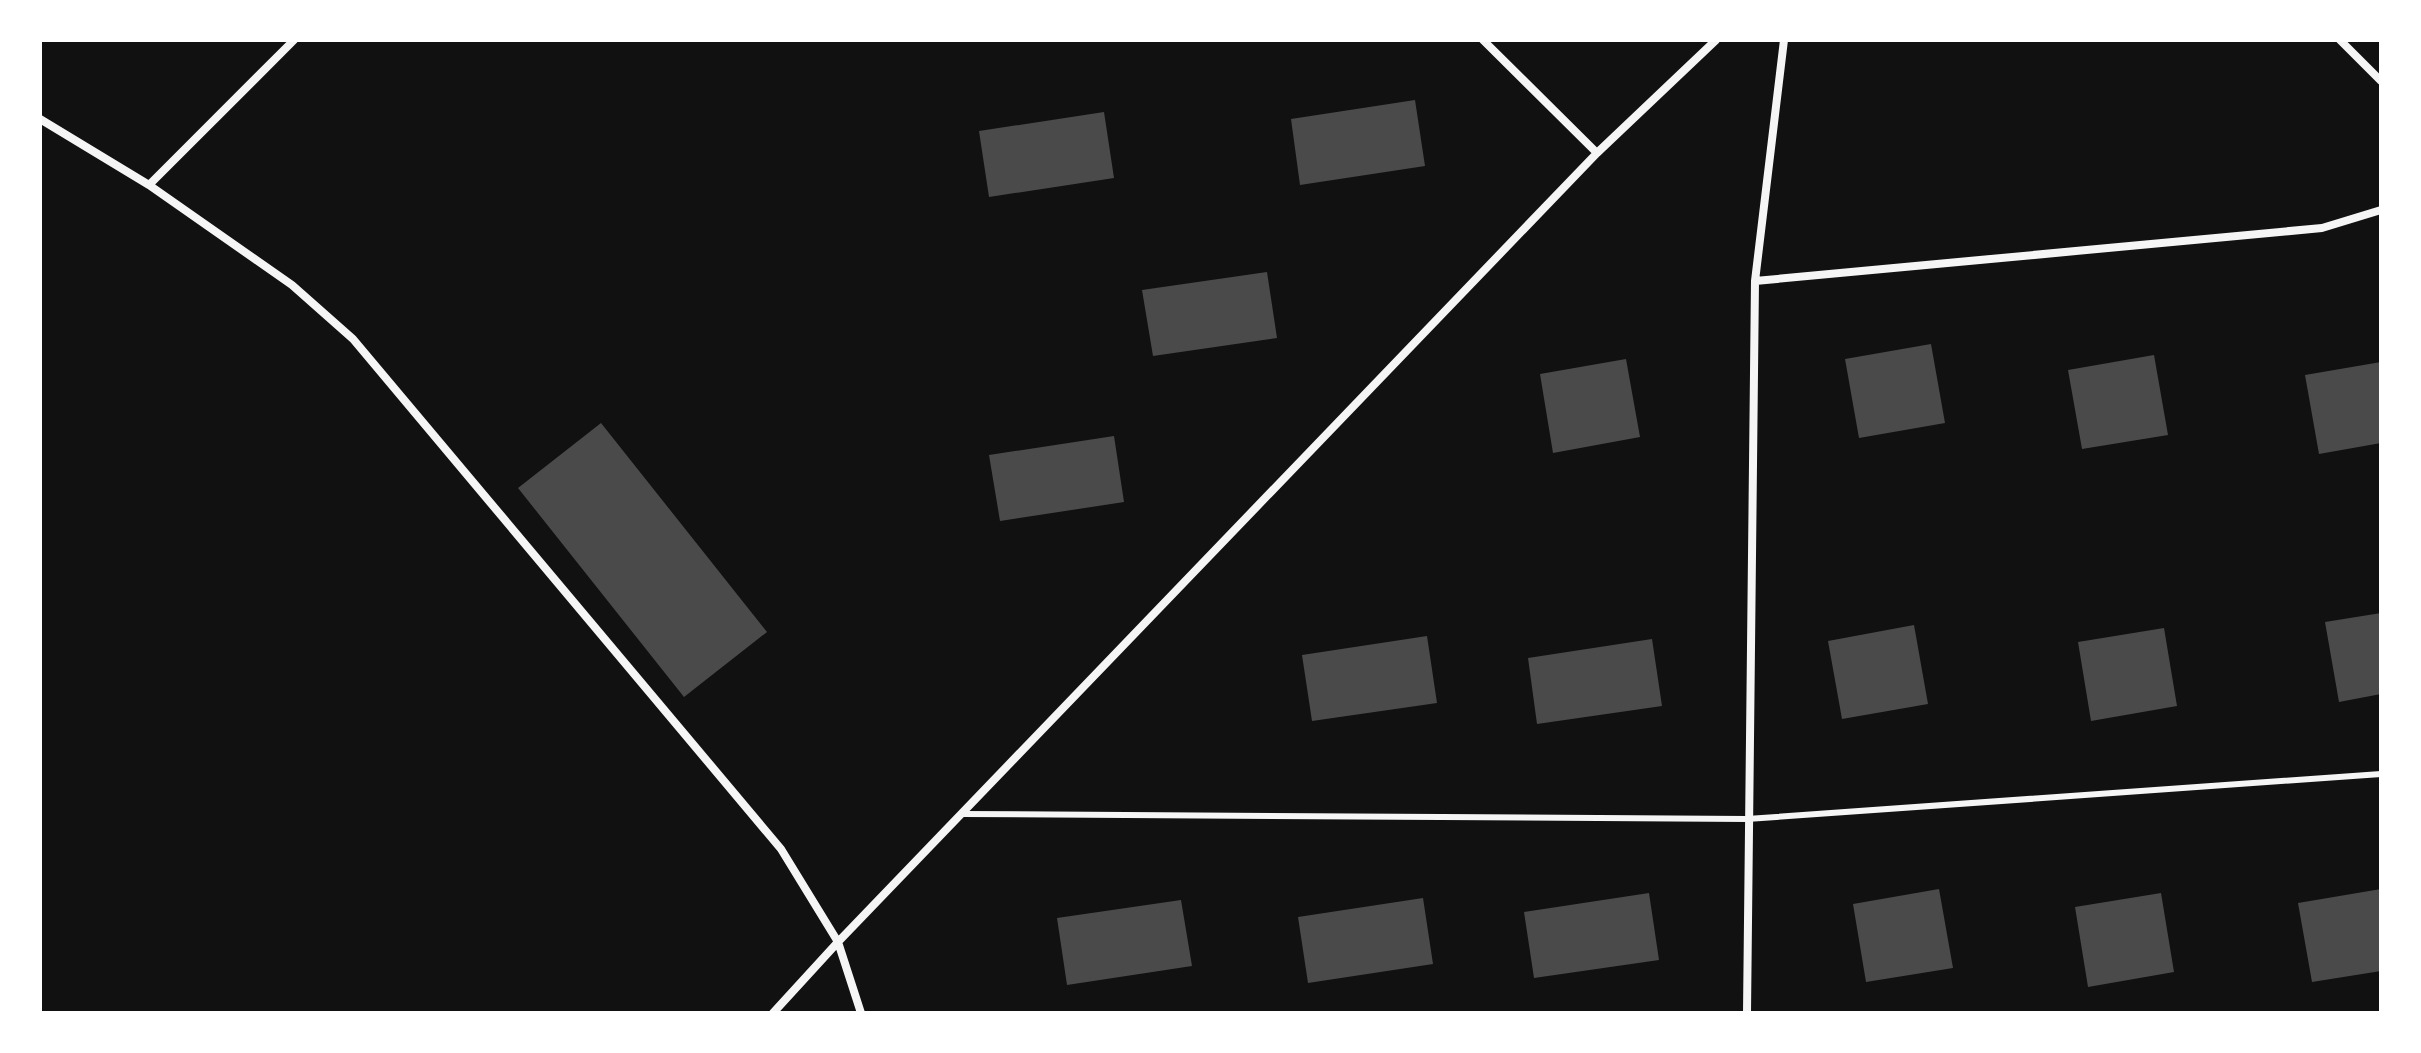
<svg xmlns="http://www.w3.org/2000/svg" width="2421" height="1053" viewBox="0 0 2421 1053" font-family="Commissioner,sans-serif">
<rect width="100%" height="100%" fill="#111"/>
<path fill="#4a4a4a" d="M 1415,100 L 1425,166 L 1300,185 L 1291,119 Z
M 1104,112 L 1114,178 L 989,197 L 979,131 Z
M 1267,272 L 1277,338 L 1153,356 L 1142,290 Z
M 1931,344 L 1945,423 L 1859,438 L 1845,359 Z
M 2154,355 L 2168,435 L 2082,449 L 2068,370 Z
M 1626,359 L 1640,437 L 1553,453 L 1540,374 Z
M 2381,362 L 2381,443 L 2319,454 L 2305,375 Z
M 601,423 L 767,632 L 684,697 L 518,488 Z
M 1114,436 L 1124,502 L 1000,521 L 989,455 Z
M 2381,613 L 2381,694 L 2339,702 L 2325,622 Z
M 1914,625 L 1928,704 L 1842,719 L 1828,641 Z
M 2164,628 L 2177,706 L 2091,721 L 2078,642 Z
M 1427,636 L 1437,703 L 1312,721 L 1302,655 Z
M 1652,639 L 1662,706 L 1537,724 L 1528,658 Z
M 1939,889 L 1953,968 L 1866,982 L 1853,904 Z
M 2381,889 L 2381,971 L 2312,982 L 2298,903 Z
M 1649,893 L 1659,960 L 1534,978 L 1524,912 Z
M 2161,893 L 2174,972 L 2088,987 L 2075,907 Z
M 1423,898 L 1433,964 L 1308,983 L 1298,917 Z
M 1181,900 L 1192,966 L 1067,985 L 1057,918 Z"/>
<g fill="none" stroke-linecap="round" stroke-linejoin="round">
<path stroke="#f5f5f5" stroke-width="6" d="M 962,814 L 1747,819 L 2381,774"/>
<path stroke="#f5f5f5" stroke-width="8" d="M 1483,40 L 1597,153
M 2340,40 L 2381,81
M 40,119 L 149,185 L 292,285 L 353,339 L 781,849 L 838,942 L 861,1013
M 149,185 L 294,40
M 1755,281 L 2322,228 L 2381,210
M 773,1013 L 838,942 L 1597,153 L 1716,40
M 1747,1013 L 1755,281 L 1784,40"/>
</g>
<rect width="2421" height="1053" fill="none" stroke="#ffffff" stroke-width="84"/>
</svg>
